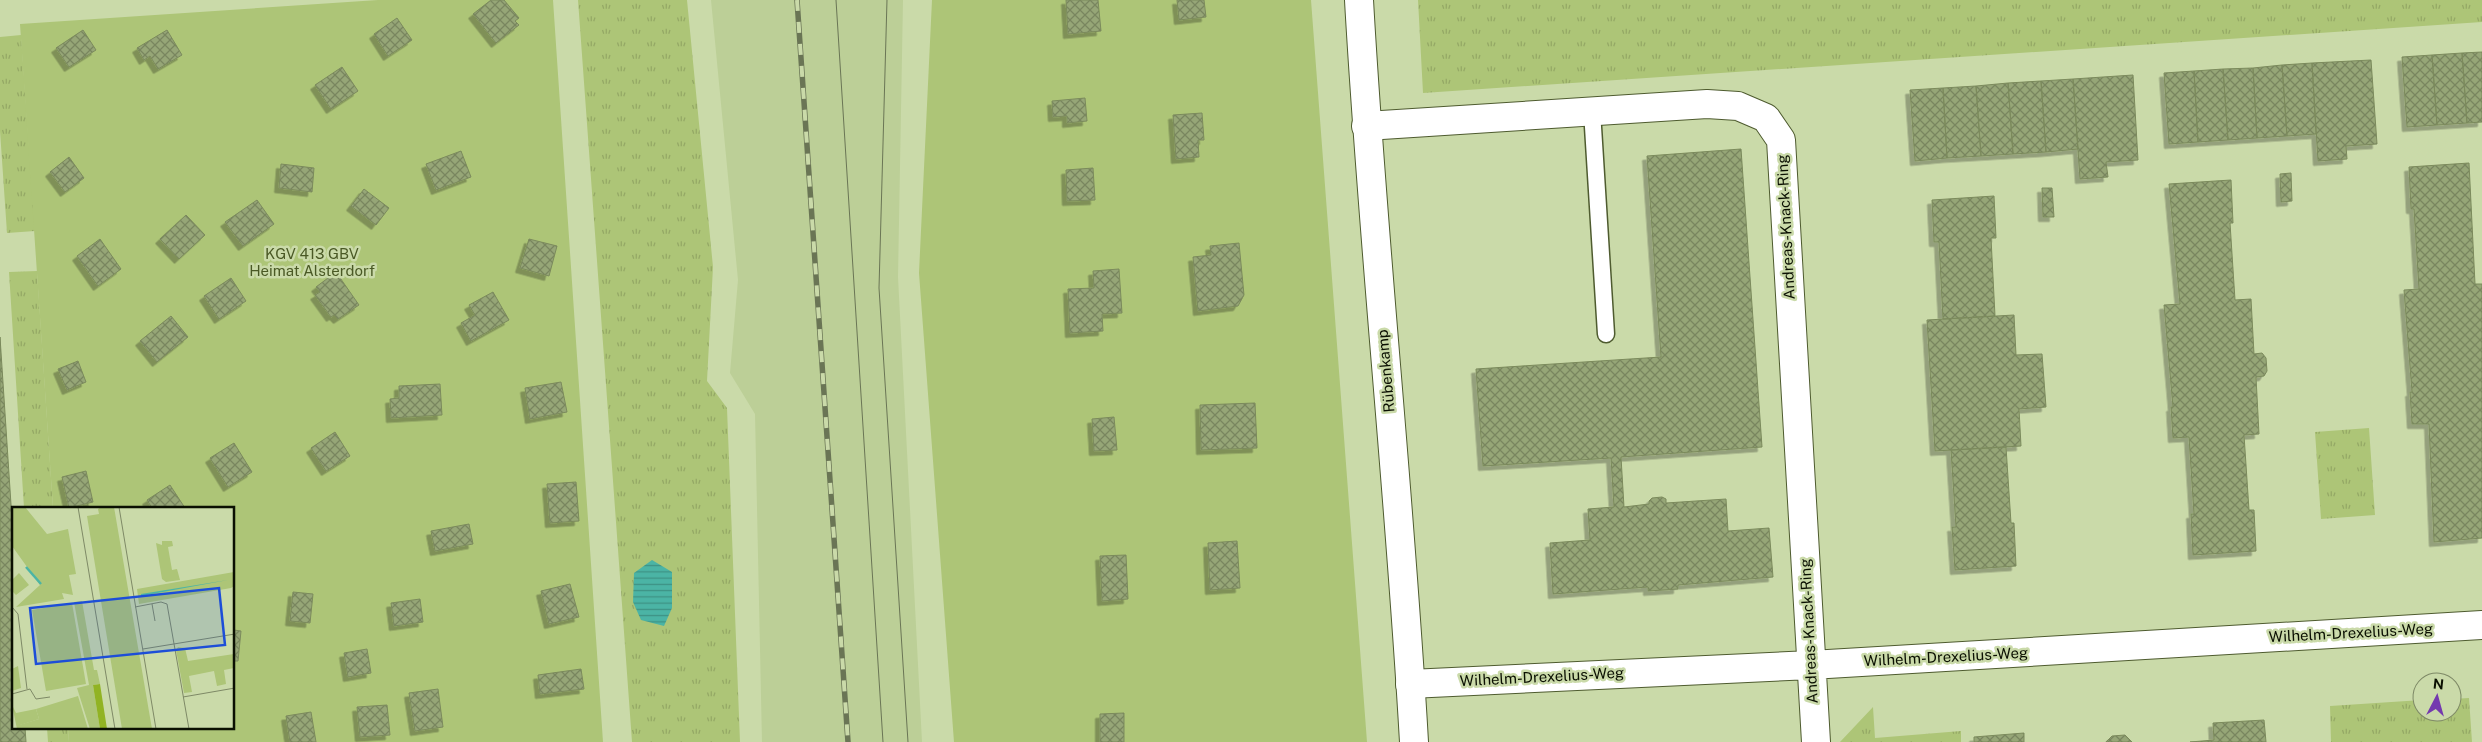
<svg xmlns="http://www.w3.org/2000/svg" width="2482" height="742" viewBox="0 0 2482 742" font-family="'Public Sans',sans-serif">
<defs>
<pattern id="grass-tufts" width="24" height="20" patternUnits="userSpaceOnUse" patternTransform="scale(1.25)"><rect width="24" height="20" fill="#adc577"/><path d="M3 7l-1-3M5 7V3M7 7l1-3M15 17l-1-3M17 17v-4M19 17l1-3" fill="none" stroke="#94a865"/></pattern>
<pattern id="water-rules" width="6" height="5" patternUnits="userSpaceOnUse" patternTransform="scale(1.25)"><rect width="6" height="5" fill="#4bb4a5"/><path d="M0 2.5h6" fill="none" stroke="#3d9184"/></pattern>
<pattern id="building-cross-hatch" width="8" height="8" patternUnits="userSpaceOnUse" patternTransform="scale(1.25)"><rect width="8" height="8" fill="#96a677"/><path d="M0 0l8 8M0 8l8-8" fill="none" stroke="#79865f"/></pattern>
<filter id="shadow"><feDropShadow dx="-4.5" dy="4.5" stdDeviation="0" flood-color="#0004"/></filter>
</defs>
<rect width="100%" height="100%" fill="#cadaa9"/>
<path fill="#bccf97" d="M 711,0 L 903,0 L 898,277 L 922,742 L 762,742 L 755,414 L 730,373 L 738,280 Z"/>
<path fill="url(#grass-tufts)" d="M 578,0 L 687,0 L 713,267 L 707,381 L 727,408 L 740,742 L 632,742 Z
M 1418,0 L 2482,0 L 2482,22 L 1423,93 Z
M 21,35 L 35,231 L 7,233 L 0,131 L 0,37 Z
M 37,271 L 53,508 L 24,508 L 9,272 Z
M 2369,428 L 2375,515 L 2321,519 L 2315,432 Z
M 2469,698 L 2472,742 L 2331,742 L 2330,706 L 2422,700 L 2422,712 L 2452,712 L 2452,699 Z
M 1873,707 L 1875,738 L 1961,731 L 1961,742 L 1840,742 Z
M 47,728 L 68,728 L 69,742 L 48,742 Z"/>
<path fill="#adc577" d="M 378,0 L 553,0 L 603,742 L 69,742 L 68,728 L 234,728 L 234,508 L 53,508 L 20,24 Z
M 932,0 L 1311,0 L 1367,742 L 954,742 L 919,273 Z"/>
<path fill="url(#water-rules)" d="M 652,560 L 672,572 L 672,608 L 664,626 L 641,620 L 633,602 L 634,573 Z"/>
<path fill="url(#building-cross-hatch)" stroke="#7b8a5c" filter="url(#shadow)" d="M 491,0 L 504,0 L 519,18 L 515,21 L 519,25 L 496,43 L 473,14 Z
M 1066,0 L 1098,0 L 1101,31 L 1068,34 Z
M 1177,0 L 1204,0 L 1206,17 L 1179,20 Z
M 397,18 L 412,40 L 388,56 L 374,34 Z
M 83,30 L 96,50 L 69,67 L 56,48 Z
M 167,30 L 182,55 L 158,69 L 150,56 L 144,60 L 137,48 Z
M 2482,52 L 2482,122 L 2467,123 L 2462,53 Z
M 2462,53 L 2467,123 L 2437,125 L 2432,55 Z
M 2432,55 L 2437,125 L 2407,127 L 2402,57 Z
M 2371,60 L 2377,144 L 2346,146 L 2347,159 L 2318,161 L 2312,63 Z
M 2312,63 L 2316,134 L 2287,136 L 2282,65 Z
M 2282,65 L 2287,136 L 2257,138 L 2253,68 Z
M 342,67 L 358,91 L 331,109 L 315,85 Z
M 2253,68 L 2257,138 L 2228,140 L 2223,69 Z
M 2223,69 L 2228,140 L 2198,142 L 2194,71 Z
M 2194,71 L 2198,142 L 2169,144 L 2164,73 Z
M 2133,75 L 2138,160 L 2106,162 L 2108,177 L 2080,179 L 2073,79 Z
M 2073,79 L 2078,149 L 2046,152 L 2041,81 Z
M 2041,81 L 2046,152 L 2013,154 L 2008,83 Z
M 2008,83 L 2013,154 L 1981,156 L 1976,86 Z
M 1976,86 L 1981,156 L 1947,158 L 1943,88 Z
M 1943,88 L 1947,158 L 1915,161 L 1910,90 Z
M 1085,98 L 1087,121 L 1067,123 L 1067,116 L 1053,117 L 1052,101 Z
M 1202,113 L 1204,140 L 1198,140 L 1199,157 L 1176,159 L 1173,115 Z
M 1741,149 L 1762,447 L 1621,457 L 1624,507 L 1649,504 L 1649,501 L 1652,498 L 1662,497 L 1666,499 L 1666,503 L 1726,499 L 1728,531 L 1769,528 L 1773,577 L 1678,585 L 1678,589 L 1648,591 L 1648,587 L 1553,594 L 1550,543 L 1590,540 L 1588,509 L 1614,507 L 1611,458 L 1483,466 L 1476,369 L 1661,357 L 1647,156 Z
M 461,151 L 471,177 L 436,190 L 426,164 Z
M 69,157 L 84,178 L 65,192 L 50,172 Z
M 2469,163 L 2475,284 L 2482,284 L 2482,538 L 2434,542 L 2429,424 L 2412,424 L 2410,392 L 2412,392 L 2404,290 L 2419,289 L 2414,209 L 2411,209 L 2409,167 Z
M 281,164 L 314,168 L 312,192 L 279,188 Z
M 1093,168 L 1095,200 L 1067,201 L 1066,170 Z
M 2291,173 L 2292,201 L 2281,202 L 2280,174 Z
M 2231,180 L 2233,223 L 2230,223 L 2235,300 L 2251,299 L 2254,354 L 2262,353 L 2266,358 L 2267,371 L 2264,376 L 2256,377 L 2259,434 L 2244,435 L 2249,510 L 2254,510 L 2256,551 L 2193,555 L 2191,514 L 2194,514 L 2189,437 L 2173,438 L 2171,407 L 2173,407 L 2164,305 L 2180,304 L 2169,184 Z
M 2042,188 L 2052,188 L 2054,217 L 2043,217 Z
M 364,189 L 389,208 L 376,225 L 351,206 Z
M 1994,196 L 1996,238 L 1991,238 L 1995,316 L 1943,319 L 1939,242 L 1934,242 L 1932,200 Z
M 257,200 L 274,224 L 243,246 L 225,222 Z
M 186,215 L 205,235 L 179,259 L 160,239 Z
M 100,239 L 121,269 L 98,286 L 77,256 Z
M 529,239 L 557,246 L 549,276 L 520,268 Z
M 1239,243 L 1244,295 L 1238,306 L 1198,311 L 1193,257 L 1211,255 L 1210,246 Z
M 1119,269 L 1122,313 L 1102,314 L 1103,331 L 1070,333 L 1068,289 L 1094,288 L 1093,271 Z
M 336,272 L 359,305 L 338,319 L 334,315 L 331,317 L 315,295 L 320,292 L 316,287 Z
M 231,278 L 246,301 L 219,319 L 204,296 Z
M 493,292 L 509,320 L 471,341 L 461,323 L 475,315 L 469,305 Z
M 2014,315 L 2016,355 L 2042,354 L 2046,407 L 2019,409 L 2021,446 L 1935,451 L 1927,320 Z
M 171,316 L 188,337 L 157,362 L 140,341 Z
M 0,337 L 14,550 L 14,728 L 25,728 L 26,742 L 0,742 Z
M 78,361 L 86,382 L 67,390 L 58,369 Z
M 561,382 L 567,412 L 530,419 L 525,388 Z
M 440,384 L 442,415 L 391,418 L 390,399 L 399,398 L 399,386 Z
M 1255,403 L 1257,448 L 1201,450 L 1200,405 Z
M 1114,417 L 1117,450 L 1094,451 L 1092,419 Z
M 335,432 L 350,456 L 326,471 L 311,448 Z
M 234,443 L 252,472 L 228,487 L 210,458 Z
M 2006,447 L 2011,523 L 2014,523 L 2016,566 L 1955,570 L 1952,527 L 1956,527 L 1951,450 Z
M 86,471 L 93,502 L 69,508 L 62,477 Z
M 576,482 L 579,521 L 550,523 L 547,484 Z
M 170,485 L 185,508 L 152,508 L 147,500 Z
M 469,524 L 473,544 L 435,551 L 431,531 Z
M 1237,541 L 1240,588 L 1210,590 L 1208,543 Z
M 1126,555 L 1128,599 L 1102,601 L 1100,556 Z
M 570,584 L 579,617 L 549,624 L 541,591 Z
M 293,592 L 313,594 L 310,623 L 290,621 Z
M 420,599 L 423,622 L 394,626 L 391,603 Z
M 234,630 L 241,631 L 238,661 L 234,661 Z
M 367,649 L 371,673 L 348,677 L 344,653 Z
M 581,669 L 584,689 L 540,694 L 538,675 Z
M 438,689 L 443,727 L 415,731 L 409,693 Z
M 387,705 L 390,735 L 360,737 L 357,707 Z
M 311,712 L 316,742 L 290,742 L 286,716 Z
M 1124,713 L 1124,742 L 1100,742 L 1100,714 Z
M 2264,720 L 2266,742 L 2190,742 L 2214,740 L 2213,723 Z
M 2024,733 L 2024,742 L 1974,742 L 1974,737 Z
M 2125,735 L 2132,742 L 2106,742 L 2112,736 Z"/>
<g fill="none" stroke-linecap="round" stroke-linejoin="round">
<g stroke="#4e5b2f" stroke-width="19">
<path id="service" d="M 1592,111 L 1606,334"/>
</g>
<g stroke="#4e5b2f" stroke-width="30">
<path id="minor" d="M 1366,126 L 1707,104 L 1738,106 L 1766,118 L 1781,140 L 1816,742
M 1410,684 L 1811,665 L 2482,625"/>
</g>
<g stroke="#4e5b2f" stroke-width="30">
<path id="tertiary" d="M 1359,0 C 1373,248 1400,494 1414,742"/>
</g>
<use href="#service" stroke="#fff" stroke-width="16"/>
<use href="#minor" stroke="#fff" stroke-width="28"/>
<use href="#tertiary" stroke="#fff" stroke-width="28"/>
<path stroke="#6a7555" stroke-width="1" d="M 836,0 L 883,742
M 887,0 L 879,288 L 908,742"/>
<g stroke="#6a7555" stroke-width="5.5">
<path id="rail" d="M 797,0 L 848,742"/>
</g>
<use href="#rail" stroke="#cadaa9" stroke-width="4" stroke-dasharray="11" stroke-linecap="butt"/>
</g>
<g text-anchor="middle" stroke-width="5" stroke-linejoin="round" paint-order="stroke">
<g font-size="15" fill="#0b1002" stroke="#cadaa9">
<text transform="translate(1786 227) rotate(-93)" y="5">Andreas-Knack-Ring</text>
<text transform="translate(1386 371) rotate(-95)" y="5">Rübenkamp</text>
<text transform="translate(1809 631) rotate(-93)" y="5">Andreas-Knack-Ring</text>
<text transform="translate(2351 633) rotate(-3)" y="5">Wilhelm-Drexelius-Weg</text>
<text transform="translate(1946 657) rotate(-3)" y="5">Wilhelm-Drexelius-Weg</text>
<text transform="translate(1542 677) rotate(-3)" y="5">Wilhelm-Drexelius-Weg</text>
</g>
<g font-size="15" fill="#4a5925" stroke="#cadaa9">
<text x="312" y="259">KGV 413 GBV<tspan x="312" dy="17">Heimat Alsterdorf</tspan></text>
</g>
</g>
<g transform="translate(12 507)">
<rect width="222" height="222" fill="#cadaa9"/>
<path d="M 0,0 L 13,0 L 35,27 L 56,22 L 64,67 L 57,68 L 61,88 L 50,86 L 52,92 L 4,100 L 28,78 L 0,39 ZM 150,34 L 160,34 L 161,39 L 156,40 L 160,63 L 165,62 L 168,73 L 154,75 L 150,72 L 144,36 L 150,38 ZM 222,65 L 222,79 L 219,81 L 127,97 L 125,82 ZM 7,66 L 17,78 L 4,88 L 0,84 L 0,73 ZM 70,94 L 82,163 L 85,163 L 88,177 L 81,178 L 88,222 L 78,222 L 65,181 L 77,178 L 62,95 ZM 166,140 L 173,141 L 176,154 L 222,147 L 222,161 L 212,163 L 214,177 L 205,179 L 202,164 L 177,169 L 180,185 L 172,186 L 164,143 ZM 6,159 L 9,181 L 0,184 L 0,162 ZM 0,198 L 4,206 L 24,202 L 27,212 L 8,218 L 11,222 L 5,222 Z" fill="#adc577"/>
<path d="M 88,177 L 95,222 L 88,222 L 81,178 Z" fill="#91b323"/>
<path d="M 89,0 L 102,0 L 140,222 L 110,222 L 75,9 L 87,7 L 86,2 ZM 60,96 L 74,177 L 34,184 L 20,103 ZM 66,189 L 76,222 L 11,222 L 7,218 L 27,212 L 24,202 Z" fill="#adc577"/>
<path d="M 216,73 L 129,89 L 129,87 Z" fill="#4bb4a5"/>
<path fill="none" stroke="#4bb4a5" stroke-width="2.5" d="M 14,60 L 29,77"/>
<path fill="none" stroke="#7e8966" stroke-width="1" d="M 66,0 L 103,222M 107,0 L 144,222M 140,97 L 143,114M 0,100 L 6,107 L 15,182M 123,100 L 149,95 L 155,97 L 177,222M 131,142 L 223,127M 0,187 L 18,182 L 24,192 L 38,190M 171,190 L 223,181"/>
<path fill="#1d4ed8" fill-opacity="0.15" stroke="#1d4ed8" stroke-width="2.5" d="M 207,81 L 213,138 L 24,157 L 18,101 Z"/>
<rect width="222" height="222" fill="none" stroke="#0b1002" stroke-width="2.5"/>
</g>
<g transform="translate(2437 697) rotate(6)"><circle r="24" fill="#cadaa9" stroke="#7e8966"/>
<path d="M0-4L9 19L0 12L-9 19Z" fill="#7439af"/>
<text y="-8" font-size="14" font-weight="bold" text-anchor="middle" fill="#0b1002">N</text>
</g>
</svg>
